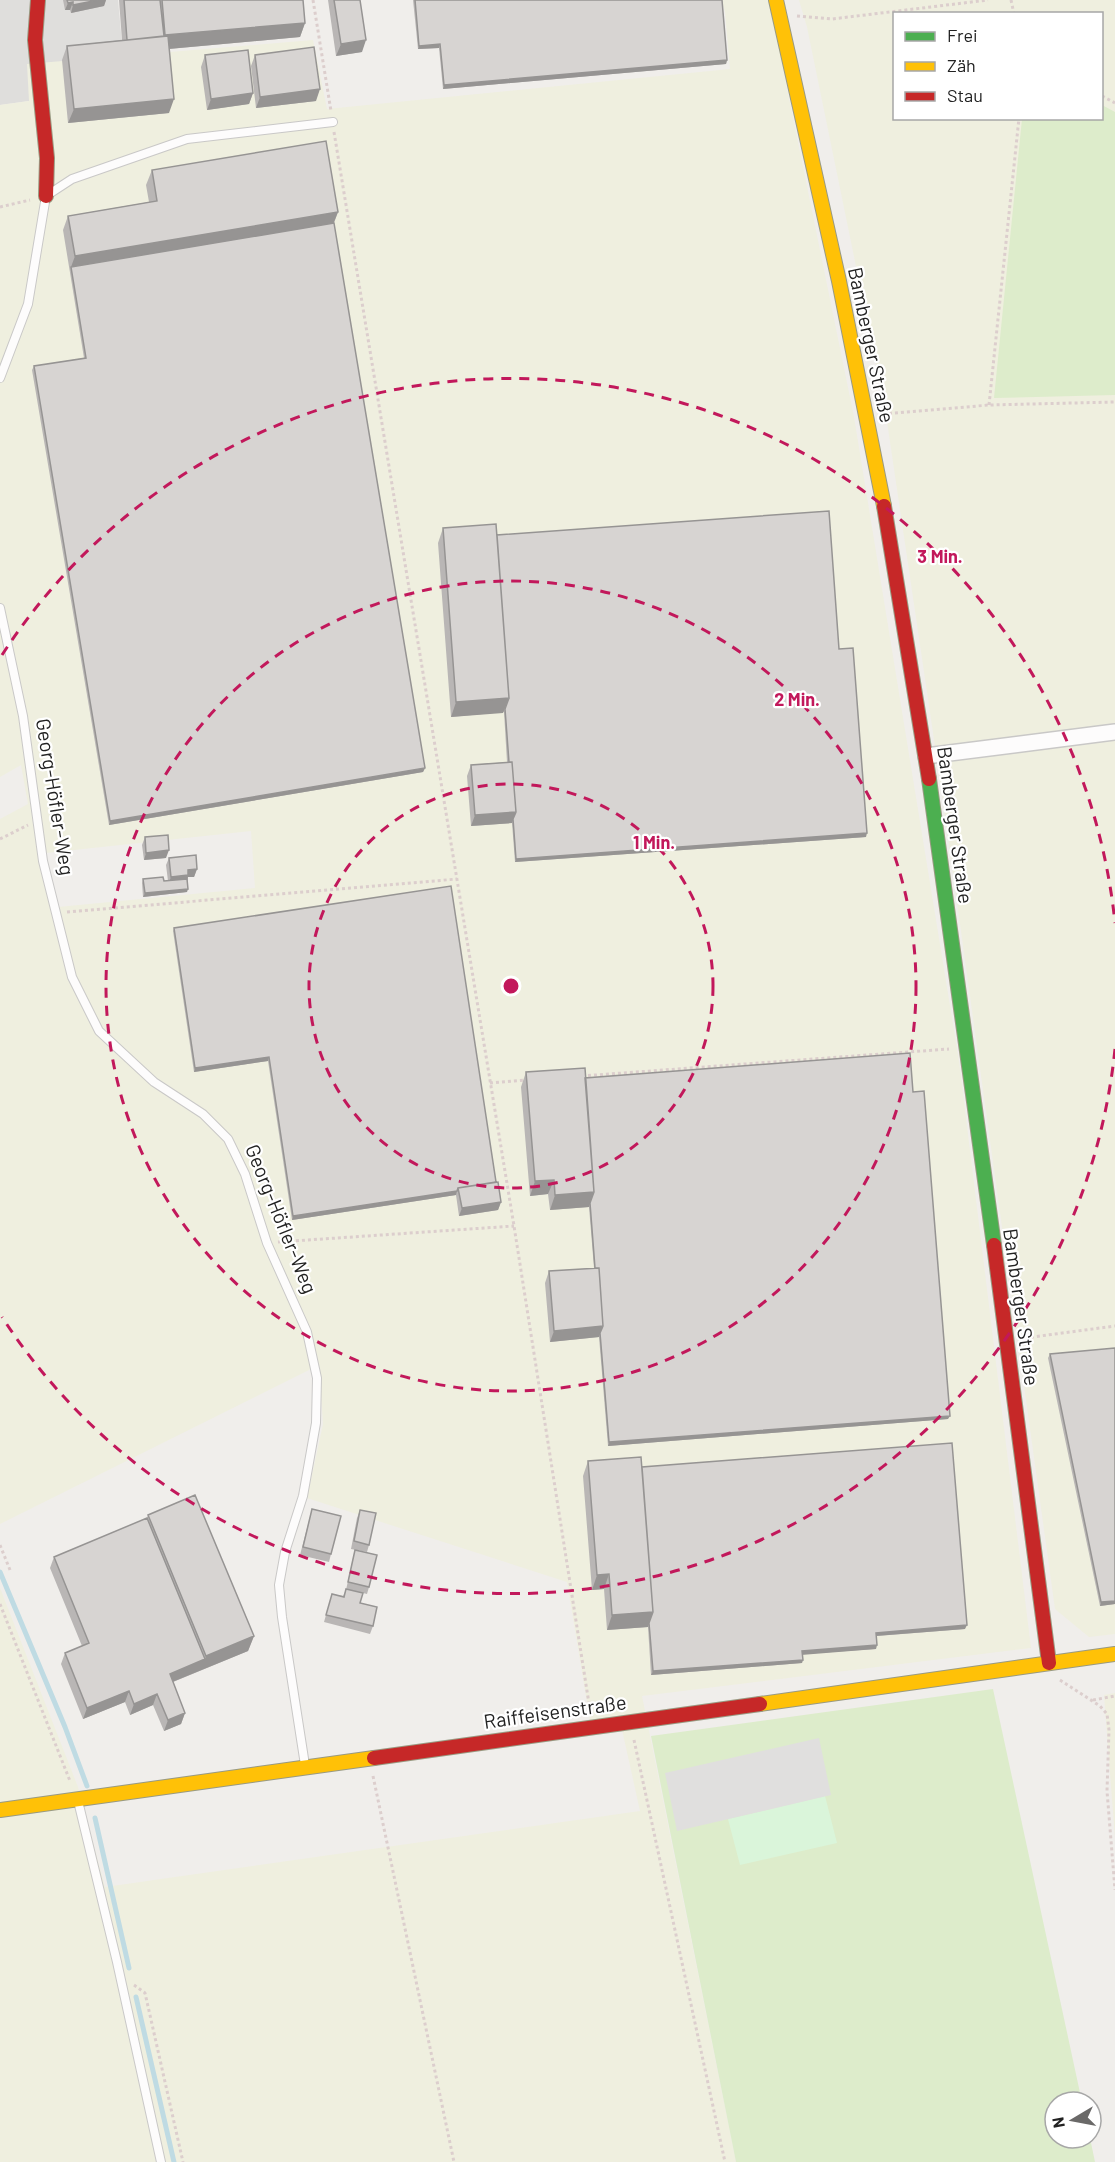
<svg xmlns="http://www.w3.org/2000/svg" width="1115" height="2162" viewBox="0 0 1115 2162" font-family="Barlow,sans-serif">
<rect width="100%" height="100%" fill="#f0eeeb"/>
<path fill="#dfdedc" d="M 0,0 L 118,0 L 123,54 L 29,101 L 0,105 Z"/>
<path fill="#efefdf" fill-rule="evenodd" d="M 721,0 L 769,0 L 854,417 L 959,1061 L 1031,1648 L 642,1696 L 736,2162 L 0,2162 L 0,1588 L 78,1787 L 105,1887 L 640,1811 L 619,1716 L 590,1720 L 567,1582 L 307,1498 L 323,1424 L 319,1365 L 0,1524 L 0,819 L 28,804 L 21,765 L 0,777 L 0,105 L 29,101 L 27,64 L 313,40 L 327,109 L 730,69 L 725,12 ZM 251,831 L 255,888 L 58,907 L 46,853 Z
M 799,0 L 1115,0 L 1115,1634 L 1089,1637 L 1055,1609 L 941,787 L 885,408 L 807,27 ZM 894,14 L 1102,14 L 1102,118 L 894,118 Z
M 1115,1693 L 1115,1838 L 1104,1695 Z"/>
<path fill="#ddeccb" d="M 1102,105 L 1115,112 L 1115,395 L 994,398 L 1022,119 L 1102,118 Z
M 993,1689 L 1082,2102 L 1055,2102 L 1055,2138 L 1090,2138 L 1095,2162 L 736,2162 L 651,1736 Z"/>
<path fill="#daf5da" d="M 825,1796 L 837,1843 L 740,1865 L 728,1819 Z"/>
<path fill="#e0dfde" d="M 819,1738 L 831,1795 L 677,1831 L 665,1773 Z"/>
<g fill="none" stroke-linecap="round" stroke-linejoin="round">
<path stroke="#bfdbe3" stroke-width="5" d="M 0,1572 L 65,1727 L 87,1786
M 95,1818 L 129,1968
M 136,1997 L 174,2162"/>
<g stroke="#c9c8c7" stroke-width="10">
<path id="lane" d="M 0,378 L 28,304 L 46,196 L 72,179 L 187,139 L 333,122
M 0,608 L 23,716 L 43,861 L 72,977 L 99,1031 L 154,1082 L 203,1114 L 228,1139 L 245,1174 L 267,1243 L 307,1332 L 317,1378 L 316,1423 L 303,1496 L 285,1552 L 279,1585 L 282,1617 L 305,1765
M 78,1801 L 117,1962 L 161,2162"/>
</g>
<g stroke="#c9c8c7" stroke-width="18">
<path id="street" d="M 926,756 L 1115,732"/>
</g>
<g stroke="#999a82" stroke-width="16">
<path id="fast" d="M 929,779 L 994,1245"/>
</g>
<g stroke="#999a82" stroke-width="16">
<path id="slow" d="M 776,0 L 839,281 L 884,506
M 760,1704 L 1115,1654
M 0,1810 L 374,1758"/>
</g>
<g stroke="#999a82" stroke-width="16">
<path id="jam" d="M 38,0 L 35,40 L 47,158 L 46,196
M 884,506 L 929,779
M 994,1245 L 1049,1663
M 374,1758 L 760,1704"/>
</g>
<path stroke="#dccecd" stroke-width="3" stroke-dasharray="3 3" stroke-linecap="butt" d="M 313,0 L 331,111
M 1011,0 L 1014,14
M 797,16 L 832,19 L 988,0
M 1102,96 L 1115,103
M 334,132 L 514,1226 L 590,1710
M 0,207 L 30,200
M 989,405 L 1019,118
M 883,414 L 989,405 L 1115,402
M 0,839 L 28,825
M 67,912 L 457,879
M 582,1076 L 949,1049
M 490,1083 L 525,1080
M 278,1242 L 514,1226
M 1025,1338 L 1115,1326
M 0,1545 L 10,1570
M 0,1604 L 70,1781
M 1060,1680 L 1100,1706 L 1107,1714 L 1109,1730 L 1107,1791 L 1115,1890
M 1093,1700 L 1115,1696
M 634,1740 L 725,2162
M 373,1776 L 454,2162
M 134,1985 L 145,1993 L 183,2162"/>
<use href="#lane" stroke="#fdfcfc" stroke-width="8"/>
<use href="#street" stroke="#fdfcfc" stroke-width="15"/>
<use href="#fast" stroke="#4caf50" stroke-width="14"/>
<use href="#slow" stroke="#ffc107" stroke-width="14"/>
<use href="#jam" stroke="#c62828" stroke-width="14"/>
</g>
<path fill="#b9b6b5" d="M 63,0 L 106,0 L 104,6 L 71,13 L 70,10 L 65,10 Z
M 119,0 L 303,0 L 305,23 L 300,37 L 169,49 L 169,113 L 68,123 L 62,60 L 67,46 L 122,40 Z
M 328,0 L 360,0 L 362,52 L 336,56 Z
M 413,0 L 722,0 L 727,60 L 726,64 L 443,89 L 439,48 L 418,49 Z
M 205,55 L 253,93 L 249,104 L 207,110 L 201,67 Z
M 255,55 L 316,101 L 256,108 L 251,66 Z
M 152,170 L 338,212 L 334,223 L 425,768 L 423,772 L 109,825 L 32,370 L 34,366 L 84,358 L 63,230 L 68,216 L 149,202 L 146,185 Z
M 443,528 L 497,535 L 839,649 L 866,837 L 515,862 L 512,823 L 471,826 L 467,776 L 471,765 L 507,762 L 504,712 L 451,717 L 438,543 Z
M 145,837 L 166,858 L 144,860 L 142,845 Z
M 169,858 L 197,869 L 194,877 L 188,877 L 187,892 L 143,897 L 142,883 L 143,879 L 168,881 L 166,865 Z
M 174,928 L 496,1182 L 501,1202 L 498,1210 L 459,1216 L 456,1195 L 292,1220 L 268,1061 L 194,1072 L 173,931 Z
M 526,1072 L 585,1078 L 913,1092 L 948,1419 L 608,1446 L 599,1337 L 550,1342 L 545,1283 L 549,1271 L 594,1268 L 589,1207 L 550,1210 L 548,1194 L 530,1196 L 521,1087 Z
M 1050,1354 L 1115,1604 L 1100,1606 L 1048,1358 Z
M 588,1461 L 642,1467 L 965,1629 L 877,1636 L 876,1649 L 803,1654 L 802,1663 L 651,1675 L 648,1627 L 607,1630 L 604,1589 L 592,1590 L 583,1476 Z
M 312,1509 L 331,1554 L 329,1562 L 300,1555 Z
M 360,1510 L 369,1545 L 367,1552 L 351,1549 L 357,1518 Z
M 148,1515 L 254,1636 L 248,1651 L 173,1682 L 185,1713 L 181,1724 L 164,1731 L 153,1705 L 130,1715 L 125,1702 L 83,1719 L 61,1664 L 65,1653 L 82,1646 L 50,1568 L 54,1557 L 147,1518 Z
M 355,1550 L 369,1587 L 367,1594 L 363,1593 L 360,1603 L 373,1626 L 370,1634 L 324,1622 L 332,1594 L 343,1596 L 346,1590 L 353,1558 Z"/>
<path fill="#969493" d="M 98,0 L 106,0 L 104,6 L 71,13 L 73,5 Z
M 73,2 L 70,10 L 65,10 L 68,3 Z
M 305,23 L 300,37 L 124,53 L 164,39 L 165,35 Z
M 366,40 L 362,52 L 336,56 L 341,44 Z
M 440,44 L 439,48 L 418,49 L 419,46 Z
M 727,60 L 726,64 L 443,89 L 444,85 Z
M 320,89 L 316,101 L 256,108 L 260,97 Z
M 253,93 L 249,104 L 207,110 L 211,99 Z
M 174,99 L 169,113 L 68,123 L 74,109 Z
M 338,212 L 332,227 L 71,267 L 75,256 Z
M 509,698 L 503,713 L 451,717 L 456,702 Z
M 425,768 L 423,772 L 109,825 L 110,821 Z
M 516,812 L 512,823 L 471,826 L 475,815 Z
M 867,833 L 866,837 L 515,862 L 516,859 Z
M 169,850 L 166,858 L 144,860 L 146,853 Z
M 197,869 L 194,877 L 188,877 L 186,883 L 168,885 L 171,877 L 188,870 Z
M 188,889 L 187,892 L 143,897 L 145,893 Z
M 269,1057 L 268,1061 L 194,1072 L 195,1068 Z
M 554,1180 L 548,1194 L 530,1196 L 535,1181 Z
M 457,1191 L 456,1195 L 292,1220 L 293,1216 Z
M 594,1192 L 589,1207 L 550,1210 L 555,1195 Z
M 501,1202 L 498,1210 L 459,1216 L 462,1208 Z
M 603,1326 L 599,1337 L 550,1342 L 554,1331 Z
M 950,1416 L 948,1419 L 608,1446 L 609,1442 Z
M 609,1574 L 604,1589 L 592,1590 L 597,1575 Z
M 1115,1601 L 1115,1604 L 1100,1606 L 1101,1602 Z
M 653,1612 L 648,1627 L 607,1630 L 612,1615 Z
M 967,1625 L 965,1629 L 875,1636 L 876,1633 Z
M 254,1636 L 248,1651 L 165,1685 L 170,1674 L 205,1659 L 206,1656 Z
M 877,1645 L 876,1649 L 801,1655 L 802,1651 Z
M 803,1660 L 802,1663 L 651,1675 L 653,1671 Z
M 129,1691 L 125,1702 L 83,1719 L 87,1708 Z
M 157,1694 L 153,1705 L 130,1715 L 134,1704 Z
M 185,1713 L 181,1724 L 164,1731 L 168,1720 Z"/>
<path fill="#d7d4d2" stroke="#969493" stroke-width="1.5" d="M 67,0 L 98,0 L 73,5 L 73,2 L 68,3 Z
M 124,0 L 160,0 L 164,36 L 127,40 Z
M 162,0 L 303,0 L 305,23 L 165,35 Z
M 334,0 L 360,0 L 366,40 L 341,44 Z
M 415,0 L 722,0 L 727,60 L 444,85 L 440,44 L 419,46 Z
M 168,36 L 174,99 L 74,109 L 67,46 Z
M 314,47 L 320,89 L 260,97 L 255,55 Z
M 248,50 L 253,93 L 211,99 L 205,55 Z
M 326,141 L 338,212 L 75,256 L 68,216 L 157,201 L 152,170 Z
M 334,223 L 425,768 L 110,821 L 34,366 L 86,358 L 71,267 Z
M 829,511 L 839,649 L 853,648 L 867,833 L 516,859 L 513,819 L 516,812 L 512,762 L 509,762 L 505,709 L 509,698 L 497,535 Z
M 496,524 L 509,698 L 456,702 L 443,528 Z
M 512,762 L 516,812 L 475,815 L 471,765 Z
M 168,835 L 169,850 L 146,853 L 145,837 Z
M 196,855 L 197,869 L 188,870 L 188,875 L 171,877 L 169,858 Z
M 163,877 L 164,881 L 187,879 L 188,889 L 145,893 L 143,879 Z
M 451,886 L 496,1182 L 458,1188 L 457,1191 L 293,1216 L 269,1057 L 195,1068 L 174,928 Z
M 910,1053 L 913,1092 L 924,1091 L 950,1416 L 609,1442 L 600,1333 L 603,1326 L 599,1268 L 595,1268 L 590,1203 L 594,1192 L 585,1078 Z
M 585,1068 L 594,1192 L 555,1195 L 554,1180 L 535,1181 L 526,1072 Z
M 498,1182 L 501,1202 L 462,1208 L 458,1188 Z
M 599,1268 L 603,1326 L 554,1331 L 549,1271 Z
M 1115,1348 L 1115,1601 L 1101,1602 L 1050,1354 Z
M 952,1443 L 967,1625 L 876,1633 L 877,1645 L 802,1651 L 803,1660 L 653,1671 L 649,1623 L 653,1612 L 642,1467 Z
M 641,1457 L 653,1612 L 612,1615 L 609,1574 L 597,1575 L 588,1461 Z
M 195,1495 L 254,1636 L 206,1656 L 148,1515 Z
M 312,1509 L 341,1516 L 331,1554 L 303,1547 Z
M 360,1510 L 376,1513 L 369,1545 L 354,1541 Z
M 147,1518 L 205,1659 L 170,1674 L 185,1713 L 168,1720 L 157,1694 L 134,1704 L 129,1691 L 87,1708 L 65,1653 L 89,1643 L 54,1557 Z
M 355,1550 L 377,1555 L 369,1587 L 348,1582 Z
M 346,1589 L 363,1593 L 360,1603 L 377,1607 L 373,1626 L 326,1615 L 332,1594 L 344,1597 Z"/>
<g fill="none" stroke="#c2185b" stroke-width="3" stroke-dasharray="10 8">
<circle cx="511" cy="986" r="202"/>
<circle cx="511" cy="986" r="405"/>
<path d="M1115 1049A607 607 0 0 1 2 1317M2 655A607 607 0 0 1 1115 923"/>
</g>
<g text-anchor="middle" stroke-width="4.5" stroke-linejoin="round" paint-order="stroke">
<g font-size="20" fill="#222" stroke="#fff">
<text transform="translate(871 345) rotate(78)" y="7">Bamberger Straße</text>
<text transform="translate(55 797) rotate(81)" y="7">Georg-Höfler-Weg</text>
<text transform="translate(955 825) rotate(82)" y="7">Bamberger Straße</text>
<text transform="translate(281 1219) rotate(68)" y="7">Georg-Höfler-Weg</text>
<text transform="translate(1021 1307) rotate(82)" y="7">Bamberger Straße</text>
<text transform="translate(555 1712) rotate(-8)" y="7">Raiffeisenstraße</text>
</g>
</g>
<circle cx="511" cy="986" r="9" fill="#c2185b" stroke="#fff" stroke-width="3"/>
<g font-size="18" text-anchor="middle" font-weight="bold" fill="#c2185b" stroke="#fff" stroke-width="4.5" stroke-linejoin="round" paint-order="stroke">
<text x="940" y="563">3 Min.</text>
<text x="797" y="706">2 Min.</text>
<text x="654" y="849">1 Min.</text>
</g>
<rect x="893" y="12" width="210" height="108" fill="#ffffff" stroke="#a7a7a7" stroke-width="1.5"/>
<rect x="905" y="32" width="30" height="9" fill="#4caf50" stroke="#a7a7a7" stroke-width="1.5"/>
<text x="947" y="42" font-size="18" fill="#222222">Frei</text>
<rect x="905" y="62" width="30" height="9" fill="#ffc107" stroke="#a7a7a7" stroke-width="1.5"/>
<text x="947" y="72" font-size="18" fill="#222222">Zäh</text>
<rect x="905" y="92" width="30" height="9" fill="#c62828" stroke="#a7a7a7" stroke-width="1.5"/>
<text x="947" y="102" font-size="18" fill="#222222">Stau</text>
<g transform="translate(1073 2120) rotate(260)"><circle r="28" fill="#ffffff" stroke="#a7a7a7" stroke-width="1.5"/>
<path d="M0-4.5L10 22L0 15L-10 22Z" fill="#6a6968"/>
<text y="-9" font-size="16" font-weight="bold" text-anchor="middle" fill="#222222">N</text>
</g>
</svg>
